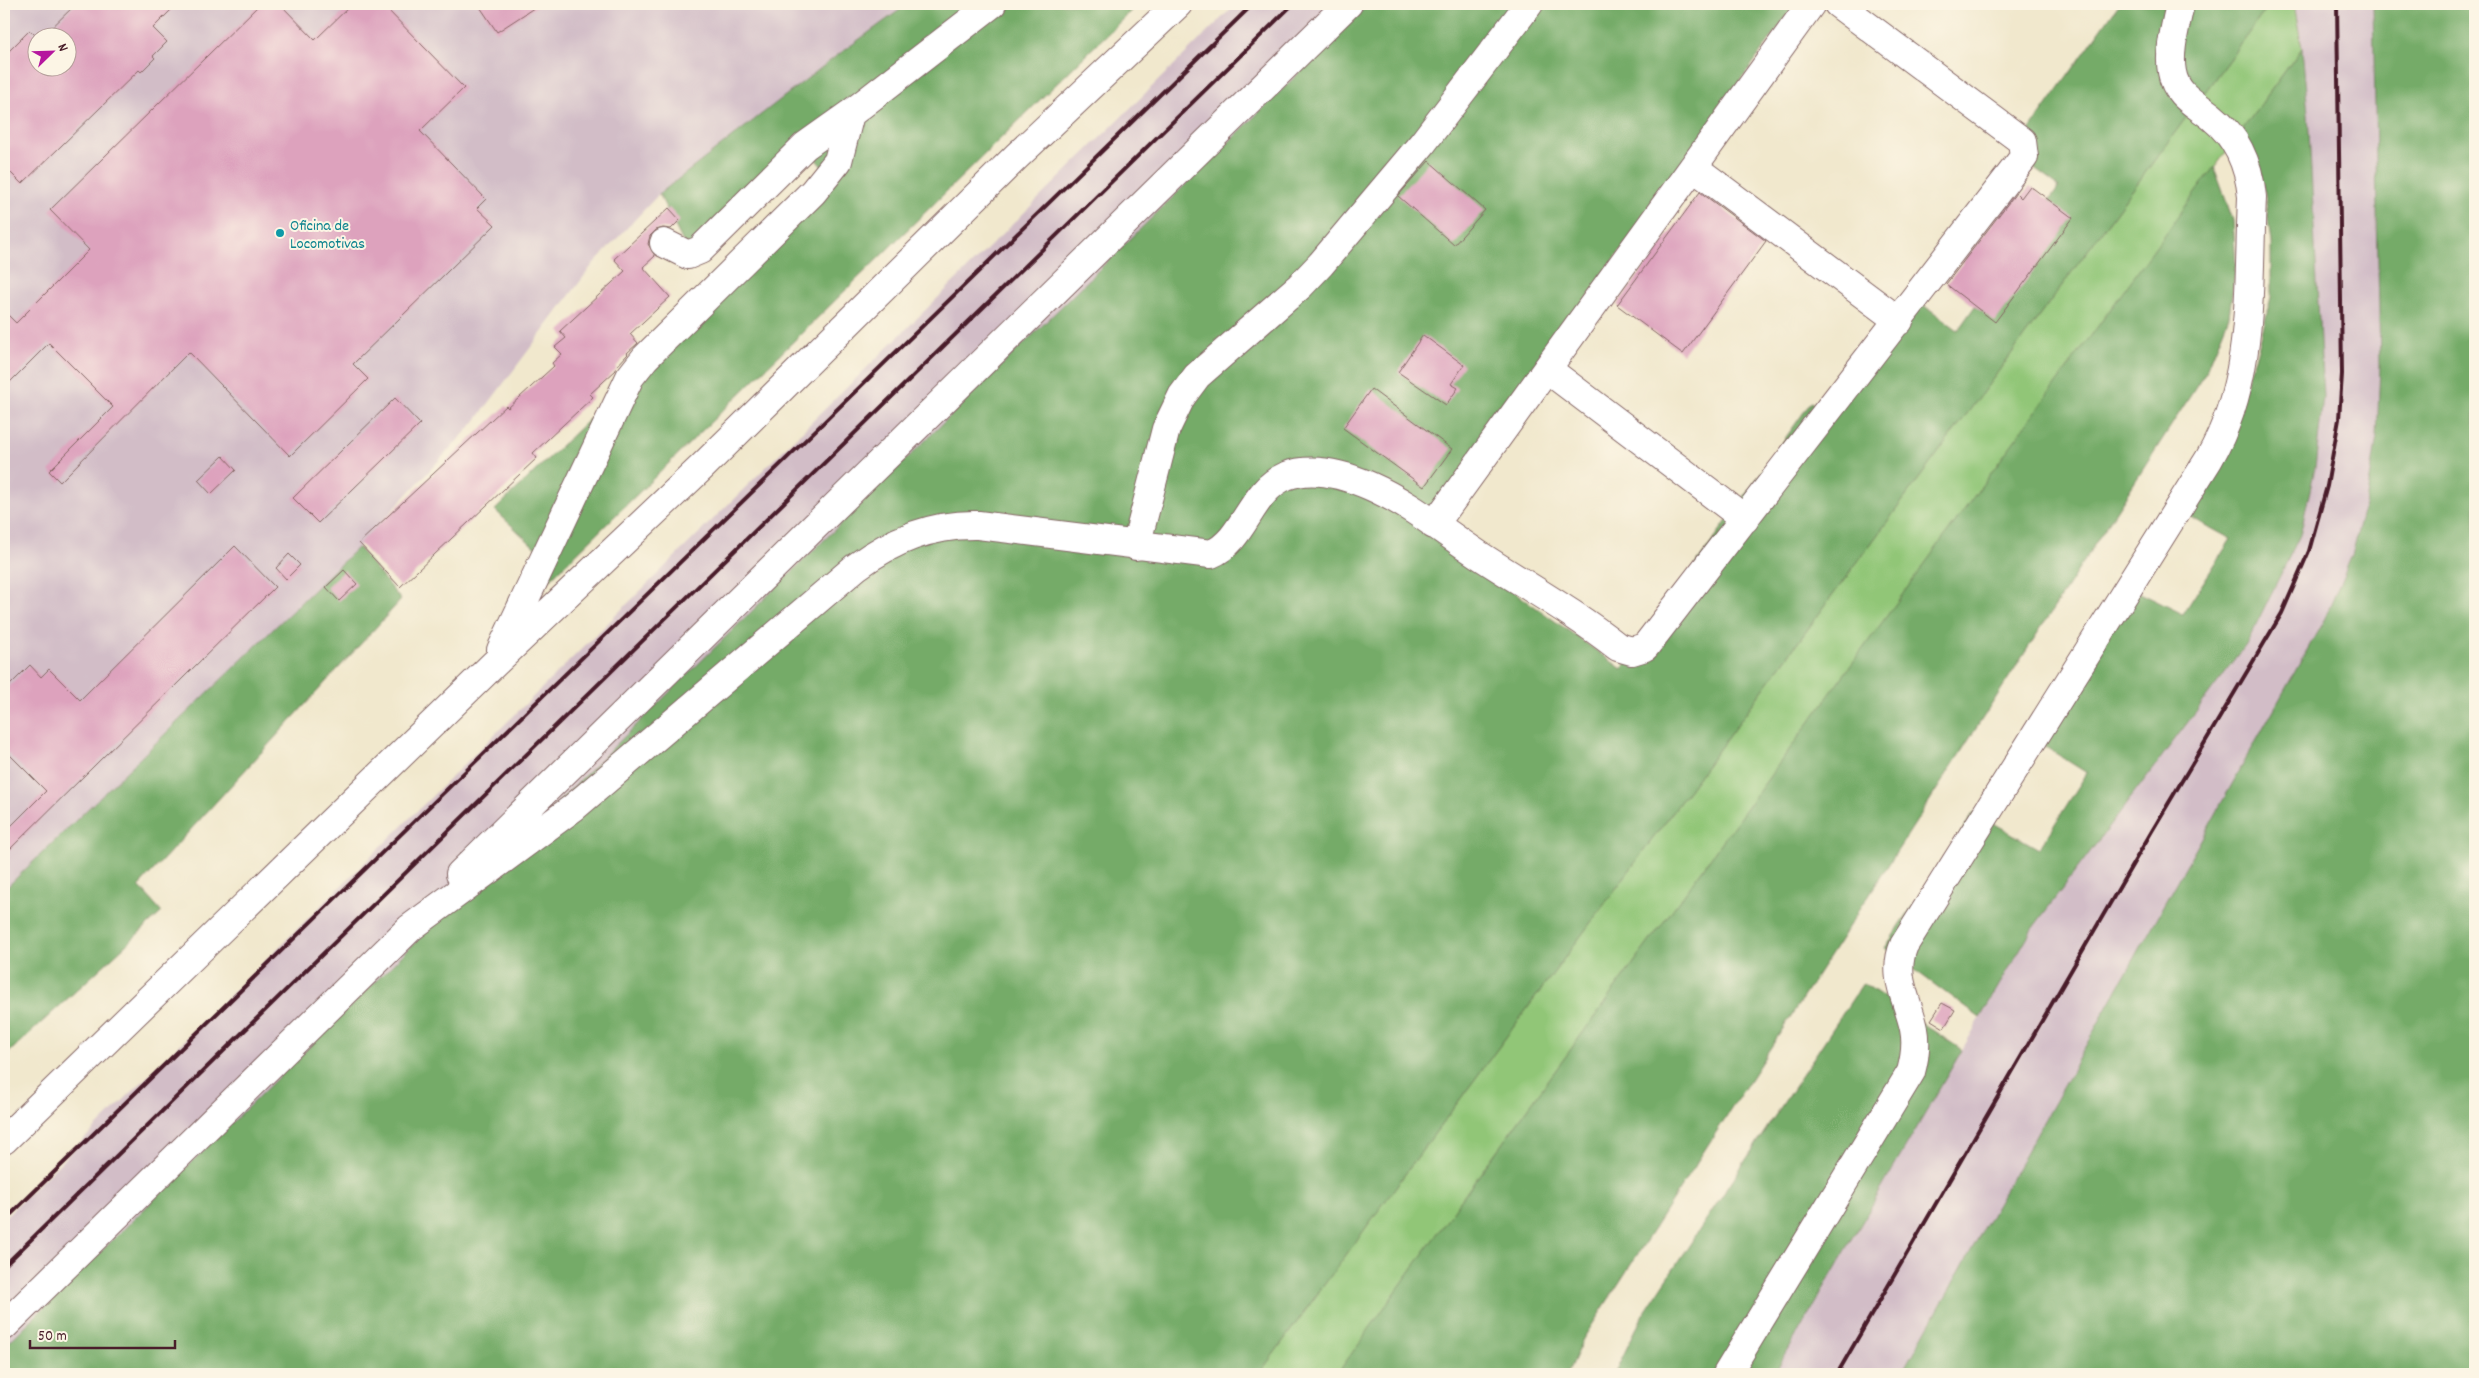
<svg xmlns="http://www.w3.org/2000/svg" width="2479" height="1378" viewBox="0 0 2479 1378" font-family="Dekko,sans-serif">
<rect width="100%" height="100%" fill="#fcf5e5"/>
<filter id="ink" filterUnits="userSpaceOnUse"><feTurbulence type="fractalNoise" baseFrequency=".02" numOctaves="2"/><feDisplacementMap in="SourceGraphic" scale="10" xChannelSelector="R" yChannelSelector="G"/><feConvolveMatrix kernelMatrix="1 2 1 2 8 2 1 2 1" color-interpolation-filters="sRGB"/></filter>
<filter id="wash" filterUnits="userSpaceOnUse"><feTurbulence type="fractalNoise" baseFrequency=".0096" numOctaves="4" result="noise"/><feDisplacementMap in="SourceGraphic" scale="20" xChannelSelector="R" yChannelSelector="G"/><feGaussianBlur stdDeviation="1.12" result="paint"/><feColorMatrix in="noise" values="0 0 0 0 0 0 0 0 0 0 0 0 0 0 0 0 0 1.4 0 .05"/><feComposite in="paint" operator="in"/></filter>
<g filter="url(#wash)">
<rect width="100%" height="100%" fill="#f1e8cd"/>
<path fill="#d2bdc7" fill-rule="evenodd" d="M 4,4 L 908,4 L 835,57 L 659,194 L 594,263 L 474,423 L 358,547 L 4,890 ZM 38,38 L 68,38 L 68,68 L 38,68 Z
M 1236,4 L 1369,4 L 4,1347 L 4,1218 Z
M 2294,4 L 2373,4 L 2380,365 L 2377,437 L 2367,497 L 2352,555 L 2325,618 L 1902,1374 L 1774,1374 L 2032,929 L 2246,645 L 2299,535 L 2315,468 L 2323,397 L 2308,113 L 2301,40 Z"/>
<path fill="#91c677" stroke="#6e7251" d="M 2270,4 L 2294,4 L 2302,48 L 1469,1189 L 1352,1355 L 1337,1374 L 1259,1374 L 1427,1144 Z"/>
<path fill="#74ab68" stroke="#5f654a" d="M 908,4 L 1138,4 L 518,611 L 507,601 L 546,558 L 495,510 L 835,181 L 808,151 L 689,254 L 659,194 L 835,57 Z
M 1369,4 L 1795,4 L 1425,528 L 1622,669 L 1811,402 L 1829,415 L 1913,297 L 1958,330 L 2059,187 L 2013,153 L 2119,4 L 2270,4 L 1427,1144 L 1259,1374 L 4,1374 L 4,1347 Z
M 2373,4 L 2475,4 L 2475,1357 L 2464,1374 L 1902,1374 L 2325,618 L 2352,555 L 2367,497 L 2377,437 L 2380,365 Z
M 2302,48 L 2308,113 L 2323,397 L 2315,468 L 2300,535 L 2246,645 L 2032,929 L 1980,1018 L 1885,948 L 1974,812 L 2039,849 L 2087,773 L 2028,736 L 2126,586 L 2183,614 L 2231,539 L 2174,508 L 2243,391 L 2258,349 L 2271,297 L 2271,243 L 2264,186 L 2242,130 Z
M 2214,167 L 2233,220 L 2236,265 L 2229,316 L 2207,370 L 1583,1339 L 1567,1374 L 1337,1374 L 1469,1189 Z
M 358,547 L 401,600 L 139,886 L 162,912 L 4,1057 L 4,890 Z
M 1863,983 L 1962,1050 L 1774,1374 L 1614,1374 L 1643,1315 Z"/>
<g id="blocks">
<path fill="#dda2bd" d="M 76,4 L 177,4 L 153,28 L 167,42 L 153,56 L 155,58 L 141,72 L 139,70 L 22,184 L 4,166 L 4,56 L 30,30 L 38,38 L 38,68 L 68,68 L 68,38 L 41,38 Z
M 260,4 L 280,4 L 315,40 L 352,4 L 382,4 L 464,88 L 420,131 L 486,199 L 477,208 L 495,225 L 353,364 L 368,379 L 290,456 L 189,352 L 60,482 L 49,471 L 113,407 L 49,343 L 4,388 L 4,311 L 16,323 L 89,250 L 50,210 Z
M 478,4 L 540,4 L 497,32 Z
M 1429,161 L 1485,210 L 1454,245 L 1398,196 Z
M 2030,186 L 2073,218 L 1995,322 L 1946,284 L 2016,193 L 2021,198 Z
M 1700,192 L 1766,241 L 1683,354 L 1617,305 Z
M 669,208 L 680,220 L 671,229 L 663,228 L 656,230 L 650,236 L 648,244 L 655,256 L 643,267 L 670,297 L 630,334 L 638,343 L 627,353 L 628,354 L 616,367 L 616,370 L 590,394 L 593,397 L 533,453 L 537,458 L 400,587 L 359,543 L 506,406 L 508,408 L 554,366 L 552,363 L 562,354 L 555,347 L 566,338 L 560,331 L 625,271 L 614,259 Z
M 1423,335 L 1464,365 L 1451,384 L 1458,388 L 1446,405 L 1398,372 Z
M 1371,389 L 1452,449 L 1424,487 L 1343,428 Z
M 395,398 L 420,424 L 318,523 L 293,498 Z
M 223,456 L 236,470 L 211,494 L 198,480 Z
M 235,546 L 275,587 L 4,855 L 4,833 L 46,791 L 4,749 L 4,691 L 30,665 L 41,677 L 49,669 L 80,700 Z
M 289,554 L 300,565 L 286,579 L 276,568 Z
M 344,570 L 357,584 L 339,601 L 326,587 Z
M 1942,1003 L 1955,1010 L 1944,1028 L 1931,1020 Z"/>
</g>
</g>
<g filter="url(#ink)">
<use href="#blocks" fill-opacity="0" stroke="#846564" stroke-width="1"/>
<g fill="none" stroke-linecap="round" stroke-linejoin="round">
<g stroke="#846564" stroke-width="30">
<path id="minor" d="M 1693,167 L 1899,321
M 664,243 L 688,255 L 700,250 L 805,146 L 850,114 L 992,4
M 1547,369 L 1745,519
M 1434,525 L 1811,4
M 1136,546 L 1166,429 L 1182,396 L 1197,376 L 1300,286 L 1321,264 L 1422,144 L 1529,4
M 501,650 L 630,377 L 645,358 L 813,192 L 838,161 L 850,114
M 460,874 L 1348,4
M 4,1140 L 494,664 L 702,467 L 1017,156 L 1178,4
M 4,1326 L 410,928 L 573,808 L 856,567 C 892,540 933,524 978,525 L 1211,554 C 1245,540 1250,491 1286,476 C 1312,466 1345,475 1370,486 C 1409,503 1444,532 1479,555 C 1525,585 1575,613 1618,647 L 1632,651 L 1645,647 L 2024,157 L 2022,141 L 1838,4
M 1727,1374 L 1911,1072 C 1915,1057 1917,1044 1914,1029 C 1908,999 1891,977 1904,945 L 2209,459 C 2255,380 2248,285 2252,197 C 2249,164 2237,137 2212,117 C 2195,103 2176,96 2172,72 C 2168,51 2176,25 2180,4"/>
</g>
<use href="#minor" stroke="#fff" stroke-width="28"/>
<path stroke="#4a1f2b" stroke-width="4" d="M 4,1221 L 1253,4
M 4,1266 L 1293,4
M 1837,1374 L 2152,831 L 2282,613 L 2309,551 L 2327,486 L 2339,419 L 2342,374 L 2337,4"/>
</g>
</g>
<circle fill="#0f9aa8" stroke="#fcf5e5" stroke-width="2" cx="280" cy="233" r="5"/>
<g text-anchor="middle" stroke-width="4" stroke-linejoin="round" paint-order="stroke">
<g font-size="16" fill="#0d838f" stroke="#fcf5e5" text-anchor="start">
<text x="290" y="230">Oficina de<tspan x="290" dy="18">Locomotivas</tspan></text>
</g>
</g>
<rect width="2479" height="1378" fill="none" stroke="#fcf5e5" stroke-width="20"/>
<g transform="translate(52 52) rotate(67)"><circle r="24" fill="#fcf5e5" stroke="#b59f9b"/>
<path d="M0-4L9 19L0 12L-9 19Z" fill="#b5179e"/>
<text y="-8" font-size="14" font-weight="bold" text-anchor="middle" fill="#4a1f2b">N</text>
</g>
<path d="M30 1340v8h145v-8" fill="none" stroke="#4a1f2b" stroke-width="2.5"/>
<text x="38" y="1340" font-size="15" fill="#4a1f2b" stroke="#fcf5e5" stroke-width="4" paint-order="stroke">50 m</text>
</svg>
